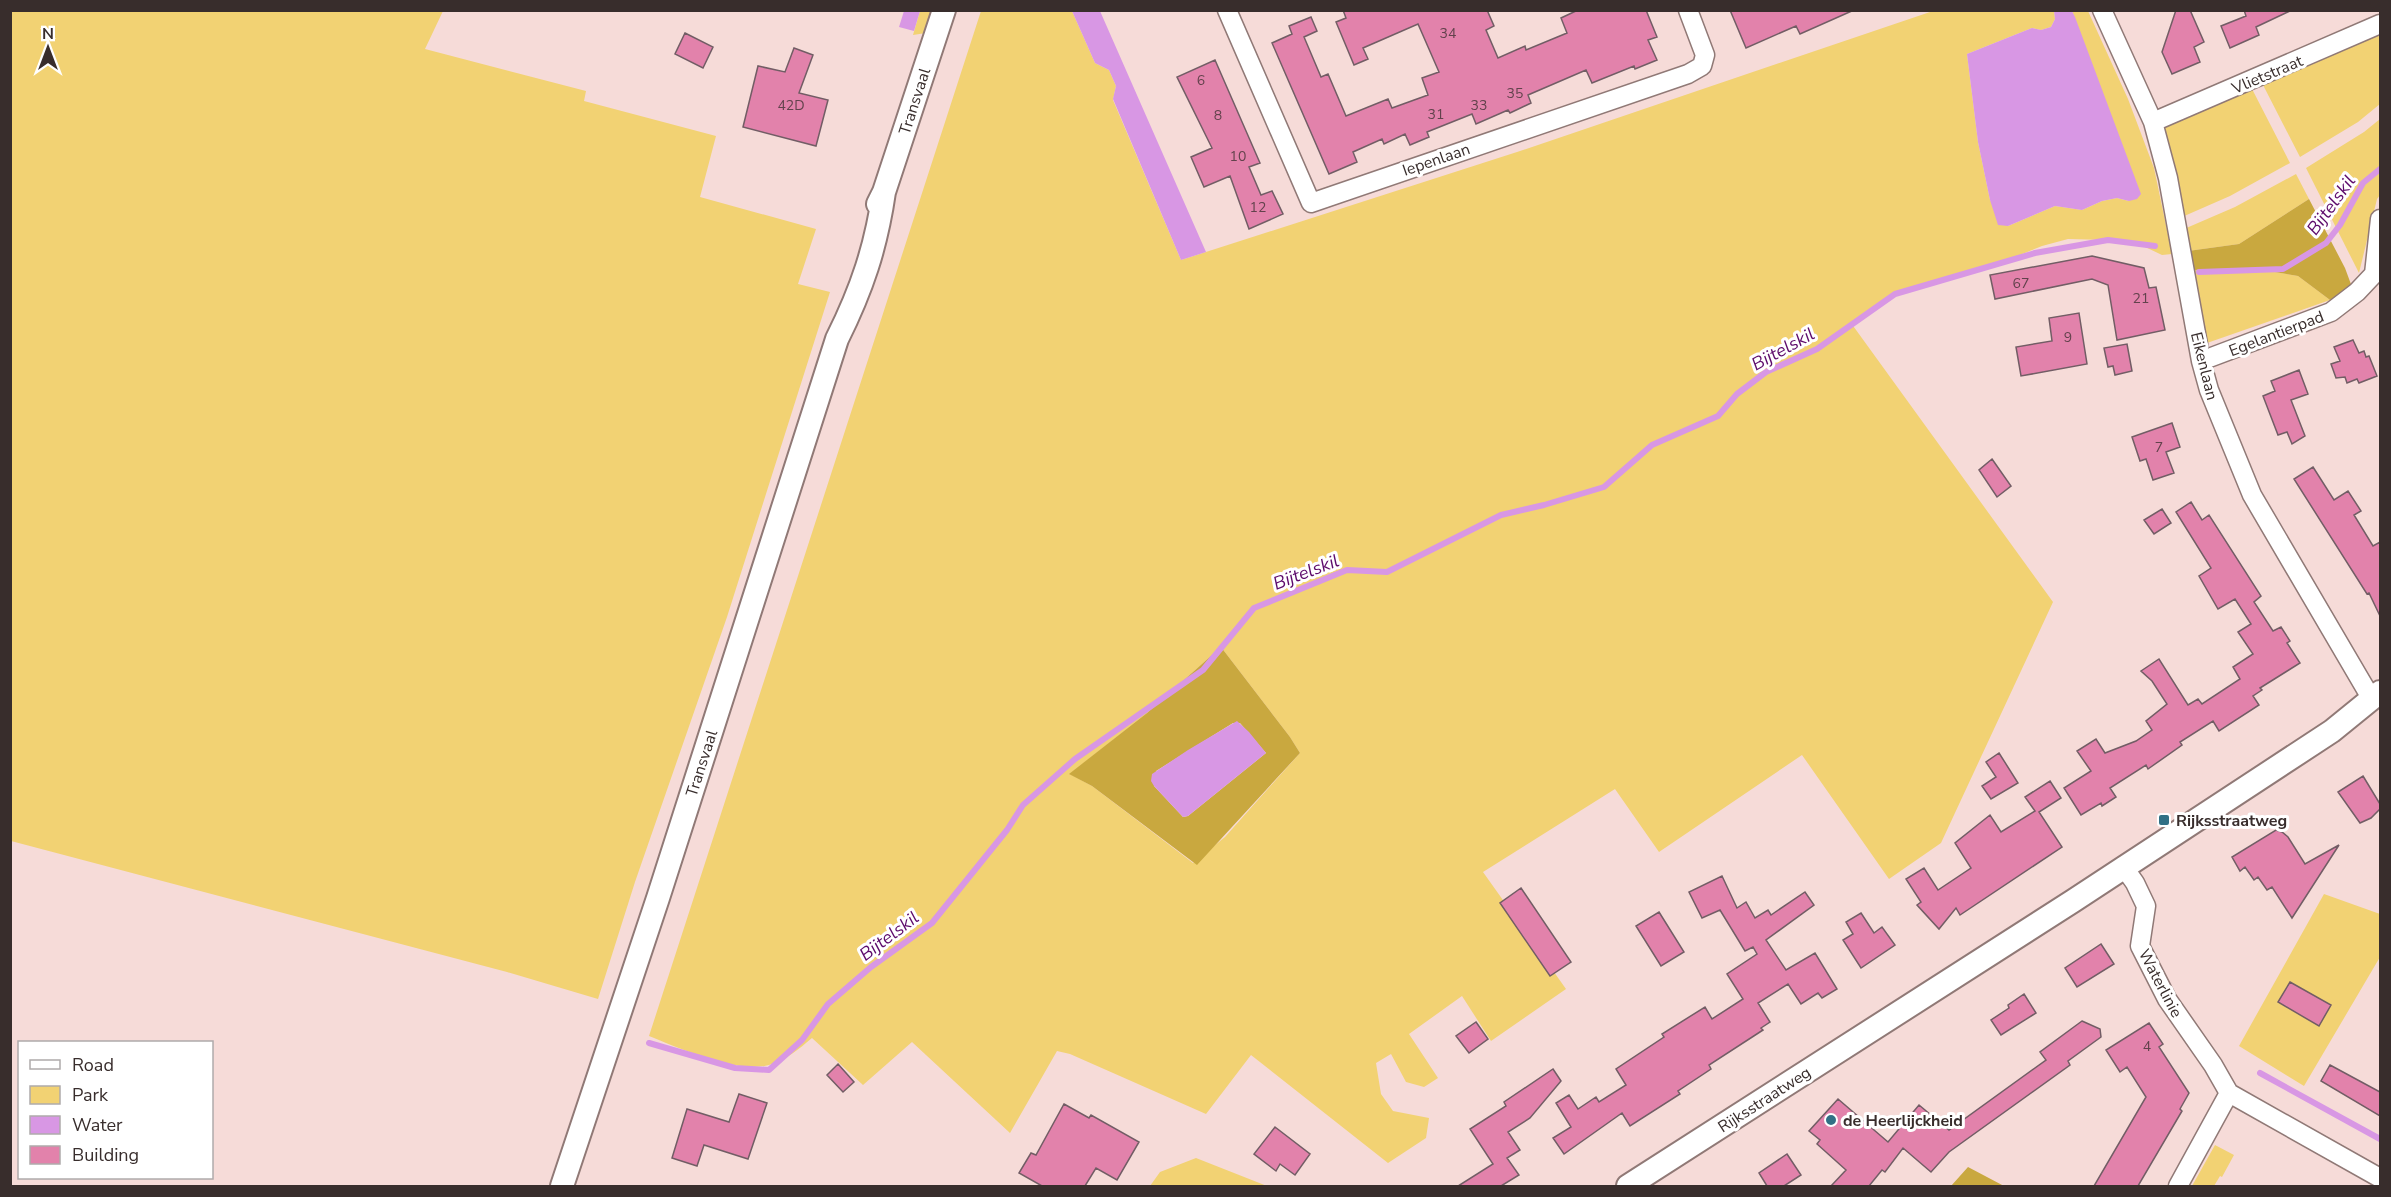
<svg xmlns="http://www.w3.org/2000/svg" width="2391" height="1197" viewBox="0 0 2391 1197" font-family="'Nunito Sans',sans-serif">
<rect width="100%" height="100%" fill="#f6dbd8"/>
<path fill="#f2d273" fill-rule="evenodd" d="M 11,10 L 443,11 L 425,49 L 586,91 L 584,101 L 716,136 L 700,197 L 816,229 L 798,284 L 830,292 L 727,617 L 635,882 L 598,999 L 507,972 L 11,841 Z
M 920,11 L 935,11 L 926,33 L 913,35 Z
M 981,11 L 1072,11 L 1095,63 L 1109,70 L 1116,86 L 1113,100 L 1181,260 L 1517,152 L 1933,11 L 2054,11 L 2055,19 L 2051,27 L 2041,30 L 2032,28 L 1967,54 L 1978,142 L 1990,200 L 2008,226 L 2055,206 L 2082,210 L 2102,201 L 2117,198 L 2129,201 L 2137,184 L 2128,164 L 2072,11 L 2088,11 L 2128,99 L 2154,168 L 2172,254 L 2162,255 L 2141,245 L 2108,240 L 2068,239 L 2042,246 L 1995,265 L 1907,288 L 1874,306 L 1851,323 L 2053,602 L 1941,843 L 1889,879 L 1802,755 L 1659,852 L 1615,789 L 1483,872 L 1566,989 L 1491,1041 L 1462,996 L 1409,1034 L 1438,1078 L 1424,1087 L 1406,1082 L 1391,1054 L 1376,1063 L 1381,1094 L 1393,1111 L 1429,1118 L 1426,1138 L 1388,1163 L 1251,1055 L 1206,1114 L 1070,1054 L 1057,1051 L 1010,1133 L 912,1042 L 863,1085 L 812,1038 C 799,1049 786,1060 769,1065 C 737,1074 679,1048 649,1036 ZM 1221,647 L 1290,737 L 1300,753 L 1225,837 L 1193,863 L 1092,786 L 1070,774 L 1147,713 Z
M 2380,32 L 2380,104 L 2358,122 L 2300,157 L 2262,83 Z
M 2251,87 L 2290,163 L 2230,196 L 2182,217 L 2156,128 Z
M 2380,119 L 2380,195 L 2377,199 L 2359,273 L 2306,168 L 2364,132 Z
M 2296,174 L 2309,199 L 2239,244 L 2188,251 L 2184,229 L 2235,207 Z
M 2257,269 L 2298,276 L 2330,300 L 2207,343 L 2191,270 Z
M 2324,894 L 2380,914 L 2380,957 L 2304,1086 L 2239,1046 Z
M 2215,1145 L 2234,1155 L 2222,1177 L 2220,1176 L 2214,1186 L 2192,1186 Z
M 1196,1158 L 1267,1186 L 1150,1186 L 1160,1172 Z"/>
<path fill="#c9a83f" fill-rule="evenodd" d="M 2309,199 L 2345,268 L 2352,287 L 2330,300 L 2298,276 L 2257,269 L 2191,270 L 2188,251 L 2239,244 Z
M 1221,647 L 1290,737 L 1300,753 L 1197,865 L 1092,786 L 1069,774 L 1147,713 ZM 1233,723 L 1240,723 L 1266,753 L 1188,816 L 1183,817 L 1154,786 L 1156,771 Z
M 1968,1167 L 2004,1186 L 1951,1186 Z"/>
<path fill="#d897e4" d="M 904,11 L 920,11 L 914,31 L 899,27 Z
M 1072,11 L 1100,11 L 1206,252 L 1181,260 L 1113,99 L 1116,86 L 1109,70 L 1095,63 Z
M 2054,11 L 2072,11 L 2075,17 L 2141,194 L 2137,199 L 2129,201 L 2117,198 L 2102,201 L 2082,210 L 2055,206 L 2008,226 L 1998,225 L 1990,200 L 1978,142 L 1967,54 L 2032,28 L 2041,30 L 2051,27 L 2055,19 Z
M 1237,721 L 1249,732 L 1266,753 L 1188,816 L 1183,817 L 1154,786 L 1151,781 L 1152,774 L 1188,750 Z"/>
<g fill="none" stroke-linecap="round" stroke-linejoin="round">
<path stroke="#d897e4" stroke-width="6" d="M 2199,272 L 2283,269 L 2326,243 L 2340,225 L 2363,183 L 2380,169
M 649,1043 L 735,1068 L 769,1070 L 802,1040 L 828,1004 L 871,967 L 932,923 L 1007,830 L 1023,805 L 1075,759 L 1203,670 L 1254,608 L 1347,570 L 1387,572 L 1501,515 L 1544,505 L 1604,487 L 1652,445 L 1718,416 L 1737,394 L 1766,372 L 1817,349 L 1895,294 L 2035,253 L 2108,240 L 2155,246
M 2260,1073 L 2380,1139"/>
</g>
<path fill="#e282ab" stroke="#725d65" stroke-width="1.5" d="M 1343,10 L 1487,10 L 1494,26 L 1486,30 L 1498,58 L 1525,46 L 1526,50 L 1567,33 L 1561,18 L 1578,10 L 1646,10 L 1657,37 L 1648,40 L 1657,60 L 1635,69 L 1634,66 L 1592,83 L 1586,70 L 1528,95 L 1531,103 L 1510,113 L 1508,110 L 1476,124 L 1472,114 L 1427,132 L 1429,137 L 1410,145 L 1405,134 L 1384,144 L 1382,139 L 1353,152 L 1357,162 L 1329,174 L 1272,43 L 1292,34 L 1289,26 L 1311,17 L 1317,31 L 1304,37 L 1321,77 L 1328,74 L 1346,116 L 1388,99 L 1392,108 L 1428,95 L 1422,78 L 1439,72 L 1418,24 L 1363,48 L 1368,59 L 1354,65 L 1336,22 L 1346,18 Z
M 1730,10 L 1854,10 L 1800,34 L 1796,26 L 1746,48 Z
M 2176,10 L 2190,10 L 2204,42 L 2194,47 L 2200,62 L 2172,74 L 2162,52 Z
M 2244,10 L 2292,10 L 2256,27 L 2259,35 L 2230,48 L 2221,26 L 2246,16 Z
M 685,33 L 713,47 L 703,68 L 675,54 Z
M 794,48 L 813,55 L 799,93 L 828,100 L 816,146 L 743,127 L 758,66 L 785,72 Z
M 1215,60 L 1260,163 L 1249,167 L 1261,195 L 1272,191 L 1283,214 L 1249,229 L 1230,176 L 1204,187 L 1191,157 L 1212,148 L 1177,77 Z
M 2092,256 L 2144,268 L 2149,288 L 2156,287 L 2165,330 L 2117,340 L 2108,285 L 2092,279 L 1995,299 L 1990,275 Z
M 2079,313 L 2087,364 L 2021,376 L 2016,347 L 2052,341 L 2049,318 Z
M 2353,340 L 2359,353 L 2364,351 L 2366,357 L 2369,356 L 2377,376 L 2359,383 L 2357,379 L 2347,383 L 2345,377 L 2336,378 L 2331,364 L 2340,361 L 2334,347 Z
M 2127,344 L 2132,371 L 2115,375 L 2113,366 L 2108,367 L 2104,348 Z
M 2299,370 L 2308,394 L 2291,400 L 2305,436 L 2292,444 L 2287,432 L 2278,435 L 2263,396 L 2275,391 L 2271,381 Z
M 2172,423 L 2180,447 L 2166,452 L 2174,473 L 2153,480 L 2146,459 L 2140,461 L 2132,437 Z
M 1992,459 L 2011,486 L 1997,497 L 1979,470 Z
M 2313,467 L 2334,500 L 2348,491 L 2361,511 L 2354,515 L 2373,546 L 2380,542 L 2380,616 L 2369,593 L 2367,594 L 2294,479 Z
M 2191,502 L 2202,520 L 2209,515 L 2261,596 L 2254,602 L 2273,631 L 2281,627 L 2290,641 L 2287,643 L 2300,663 L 2260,688 L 2262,690 L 2253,696 L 2259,705 L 2219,731 L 2213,721 L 2180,742 L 2182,745 L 2148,769 L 2146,765 L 2110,788 L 2116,797 L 2102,806 L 2101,803 L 2081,815 L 2064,788 L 2091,771 L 2077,751 L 2096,739 L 2105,753 L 2136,741 L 2152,730 L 2146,721 L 2167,704 L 2152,681 L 2141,671 L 2159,659 L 2188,705 L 2198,699 L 2202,704 L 2240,679 L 2233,667 L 2253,654 L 2238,632 L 2251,624 L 2235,599 L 2218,609 L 2199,576 L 2211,568 L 2176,512 Z
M 2162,509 L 2171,523 L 2154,534 L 2144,520 Z
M 1999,753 L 2018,783 L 1991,799 L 1982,786 L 1996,777 L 1986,762 Z
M 2363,776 L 2380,804 L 2380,809 L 2371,818 L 2360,823 L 2338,792 Z
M 2050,781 L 2061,798 L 2039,812 L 2062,847 L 1960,915 L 1956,908 L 1939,929 L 1917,905 L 1921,902 L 1906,879 L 1924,868 L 1938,890 L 1971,868 L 1955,843 L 1990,815 L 2001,832 L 2035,811 L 2025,797 Z
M 2276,830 L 2282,832 L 2288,837 L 2305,864 L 2339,845 L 2292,918 L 2272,887 L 2267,890 L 2258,877 L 2254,880 L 2245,867 L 2240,871 L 2232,857 Z
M 1722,876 L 1737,908 L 1746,902 L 1755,918 L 1768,910 L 1771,915 L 1805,892 L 1814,905 L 1766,940 L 1786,970 L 1815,953 L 1837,989 L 1822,998 L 1818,993 L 1801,1004 L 1788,984 L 1758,1003 L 1770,1022 L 1761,1028 L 1763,1030 L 1709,1065 L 1711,1069 L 1678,1091 L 1680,1094 L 1630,1126 L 1622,1113 L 1564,1154 L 1553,1138 L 1571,1127 L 1556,1103 L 1569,1095 L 1578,1109 L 1596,1097 L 1599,1102 L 1626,1085 L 1616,1069 L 1664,1037 L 1662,1034 L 1705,1007 L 1712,1019 L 1743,999 L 1727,974 L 1757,954 L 1753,947 L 1745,951 L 1720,910 L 1702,918 L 1689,892 Z
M 1521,888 L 1571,962 L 1550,976 L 1500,903 Z
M 1659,912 L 1684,952 L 1661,966 L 1636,926 Z
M 1861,913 L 1874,933 L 1882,927 L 1895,945 L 1861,968 L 1843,940 L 1853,934 L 1846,922 Z
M 2101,944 L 2114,964 L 2077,987 L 2065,968 Z
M 2290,982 L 2331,1005 L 2319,1026 L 2278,1002 Z
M 2024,994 L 2036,1013 L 2001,1035 L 1991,1020 L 2009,1008 L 2008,1005 Z
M 2082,1021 L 2100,1029 L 2101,1037 L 2068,1061 L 2070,1065 L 1949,1152 L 1931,1172 L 1903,1148 L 1885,1172 L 1882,1170 L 1869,1186 L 1831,1186 L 1846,1170 L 1817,1144 L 1820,1140 L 1809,1131 L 1838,1099 L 1888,1142 L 1919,1105 L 1949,1130 L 2046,1060 L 2040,1052 Z
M 1476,1022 L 1488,1039 L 1469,1053 L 1456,1036 Z
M 2149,1023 L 2163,1044 L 2159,1047 L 2189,1093 L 2180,1109 L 2182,1111 L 2138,1186 L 2094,1186 L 2146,1097 L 2127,1067 L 2120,1072 L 2106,1050 Z
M 838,1064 L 854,1082 L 843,1092 L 827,1075 Z
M 2330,1065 L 2380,1092 L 2380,1116 L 2321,1081 Z
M 1553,1069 L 1561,1081 L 1530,1118 L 1508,1132 L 1520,1150 L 1507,1158 L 1519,1175 L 1501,1186 L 1458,1186 L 1493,1164 L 1470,1129 L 1506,1106 L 1504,1102 Z
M 739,1094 L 767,1103 L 748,1159 L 704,1145 L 697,1166 L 672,1158 L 687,1109 L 729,1122 Z
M 1064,1104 L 1089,1118 L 1091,1115 L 1139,1142 L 1117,1180 L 1096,1168 L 1085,1186 L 1042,1186 L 1019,1173 L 1031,1153 L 1036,1155 Z
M 1275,1127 L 1310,1154 L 1295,1175 L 1280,1164 L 1276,1171 L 1254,1154 Z
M 1787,1154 L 1801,1175 L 1784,1186 L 1767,1186 L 1759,1173 Z"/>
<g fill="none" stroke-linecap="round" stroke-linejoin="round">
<g stroke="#907976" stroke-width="21">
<path id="minor" d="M 1227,10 L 1311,203 L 1688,74 L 1702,66 L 1705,55 L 1688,10
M 2102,10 L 2153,122 L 2168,178 L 2201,361 L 2209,390 L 2252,495 L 2371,698
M 2153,122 L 2380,24
M 2201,361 L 2331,312 L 2357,292 L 2374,274 L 2380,219
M 2123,866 L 2135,883 L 2146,906 L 2140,946 L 2167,999 L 2213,1065 L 2229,1093 L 2178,1186
M 2229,1093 L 2380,1178"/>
</g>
<g stroke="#907976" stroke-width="26">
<path id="tertiary" d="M 878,204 L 884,192 L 944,10
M 562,1186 L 658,898 L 837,339 C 862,289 876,247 884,192
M 1628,1186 L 2073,901 L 2332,731 L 2380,692"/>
</g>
<use href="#minor" stroke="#fff" stroke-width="18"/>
<use href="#tertiary" stroke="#fff" stroke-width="22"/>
</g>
<g fill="#317085" stroke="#fff" stroke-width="2">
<rect x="2158" y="814" width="12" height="12" rx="3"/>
<circle cx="1831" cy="1120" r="6"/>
</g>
<g text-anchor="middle" stroke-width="6" stroke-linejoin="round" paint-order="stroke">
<g font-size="14" fill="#62424c">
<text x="1448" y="38">34</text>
<text x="1201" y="85">6</text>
<text x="1515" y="98">35</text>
<text x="791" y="110">42D</text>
<text x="1479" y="110">33</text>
<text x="1436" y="119">31</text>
<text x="1218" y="120">8</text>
<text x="1238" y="161">10</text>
<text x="1258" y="212">12</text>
<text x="2021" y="288">67</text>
<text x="2141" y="303">21</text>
<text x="2068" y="342">9</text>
<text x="2159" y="452">7</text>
<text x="2147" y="1051">4</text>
</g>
<g font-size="16" fill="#382d2c" stroke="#fff">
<text transform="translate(2267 74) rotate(-23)" y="6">Vlietstraat</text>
<text transform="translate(914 101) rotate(-72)" y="6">Transvaal</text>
<text transform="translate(1436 159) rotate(-19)" y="6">Iepenlaan</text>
<text transform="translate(2276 333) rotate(-21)" y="6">Egelantierpad</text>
<text transform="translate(2205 366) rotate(76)" y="6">Eikenlaan</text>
<text transform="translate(701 763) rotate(-72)" y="6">Transvaal</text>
<text transform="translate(2161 983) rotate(62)" y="6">Waterlinie</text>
<text transform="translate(1764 1099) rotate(-33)" y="6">Rijksstraatweg</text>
</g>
<g font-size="16" font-weight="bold" fill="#382d2c" stroke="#fff" text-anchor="start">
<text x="2176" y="826">Rijksstraatweg</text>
<text x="1843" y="1126">de Heerlijckheid</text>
</g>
<g font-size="18" font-style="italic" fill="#5d0b6b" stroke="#fff">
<text transform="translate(2331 205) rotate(-54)" y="6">Bijtelskil</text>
<text transform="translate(1783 349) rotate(-29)" y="6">Bijtelskil</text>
<text transform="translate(1306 572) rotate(-21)" y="6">Bijtelskil</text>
<text transform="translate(889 936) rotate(-37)" y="6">Bijtelskil</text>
</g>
</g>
<rect width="2391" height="1197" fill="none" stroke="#382d2c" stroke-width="24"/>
<rect x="18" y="1041" width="195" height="138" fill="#ffffff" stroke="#afabab" stroke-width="1.5"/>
<rect x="30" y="1060" width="30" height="9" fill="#ffffff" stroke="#afabab" stroke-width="1.5"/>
<text x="72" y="1071" font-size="18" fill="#382d2c">Road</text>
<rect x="30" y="1086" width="30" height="18" fill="#f2d273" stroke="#afabab" stroke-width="1.5"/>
<text x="72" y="1101" font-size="18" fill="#382d2c">Park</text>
<rect x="30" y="1116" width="30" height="18" fill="#d897e4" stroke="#afabab" stroke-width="1.5"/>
<text x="72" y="1131" font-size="18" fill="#382d2c">Water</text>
<rect x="30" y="1146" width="30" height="18" fill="#e282ab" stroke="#afabab" stroke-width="1.5"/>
<text x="72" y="1161" font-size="18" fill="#382d2c">Building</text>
<g transform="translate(48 48)" stroke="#ffffff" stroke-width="4.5" paint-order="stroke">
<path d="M0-4.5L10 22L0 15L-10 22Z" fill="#382d2c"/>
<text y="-9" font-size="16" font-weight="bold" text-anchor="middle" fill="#382d2c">N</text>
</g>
</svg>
